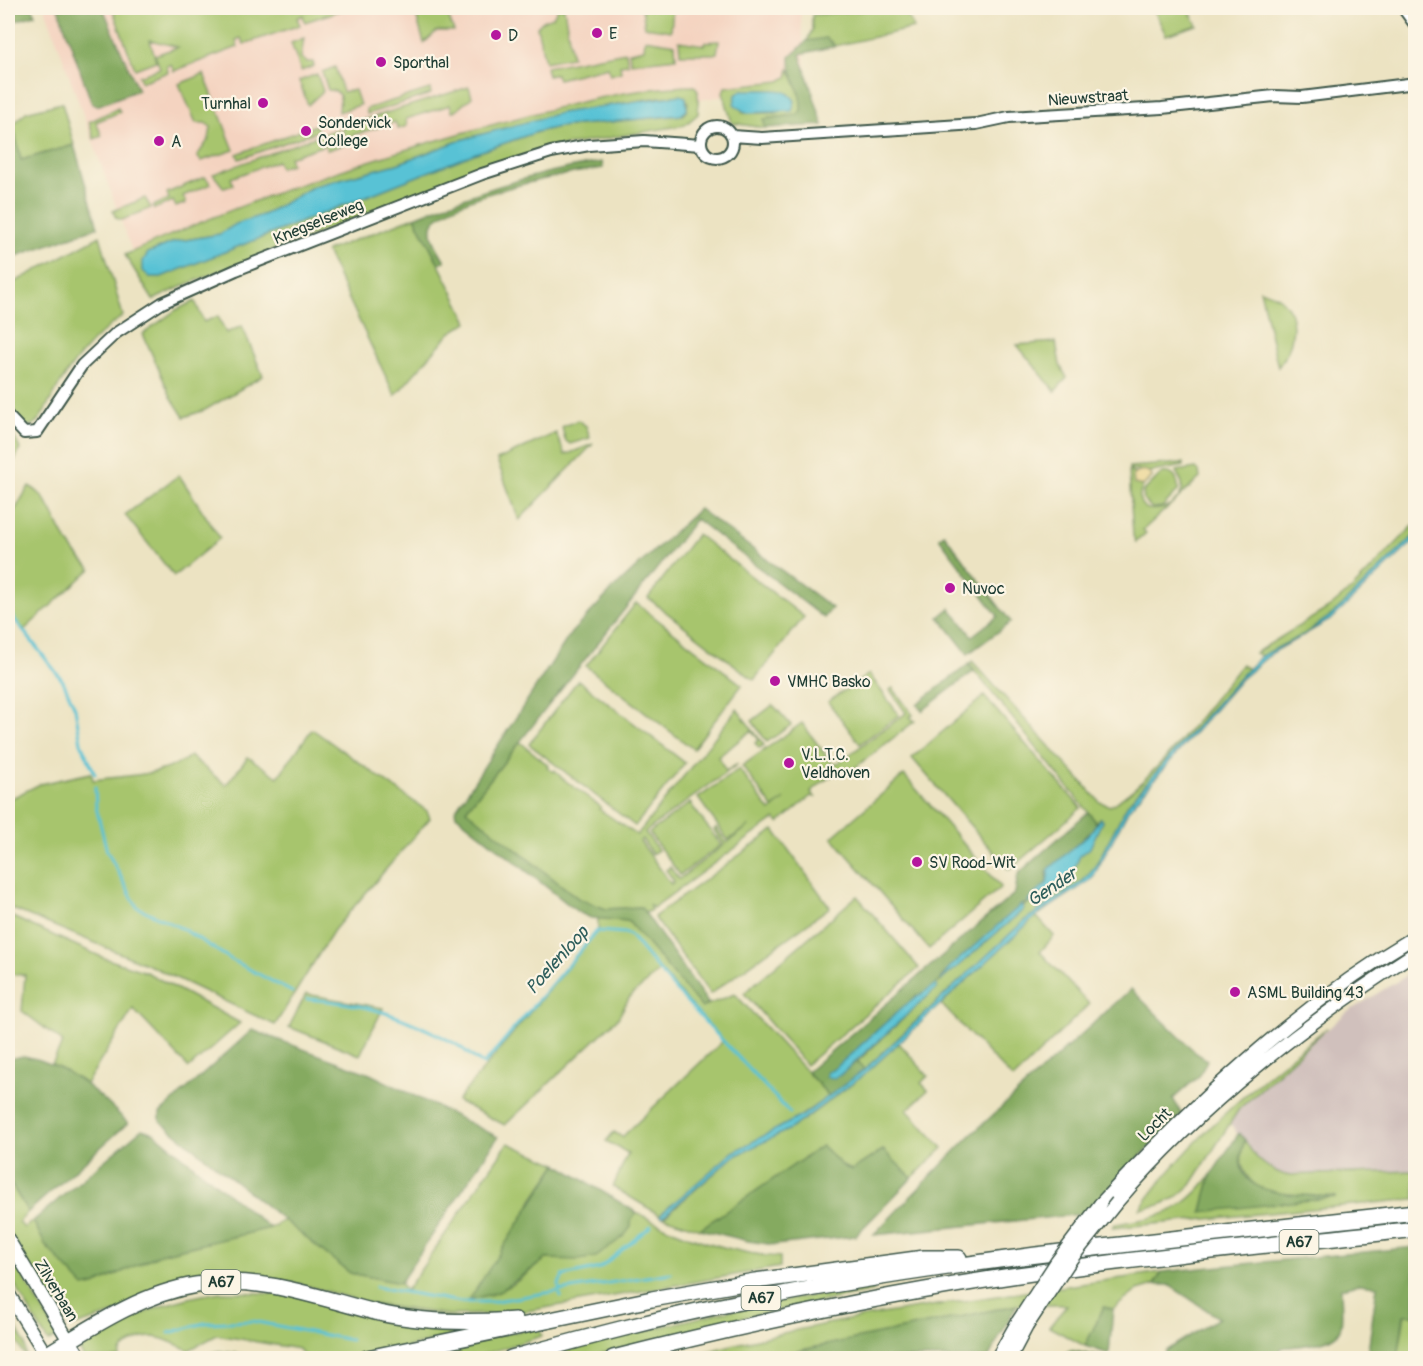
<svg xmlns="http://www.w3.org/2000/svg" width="1423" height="1366" viewBox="0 0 1423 1366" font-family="Pangolin,sans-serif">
<rect width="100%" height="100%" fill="#fcf5e5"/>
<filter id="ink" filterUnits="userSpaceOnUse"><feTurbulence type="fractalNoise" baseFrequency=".0167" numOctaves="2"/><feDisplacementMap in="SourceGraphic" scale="12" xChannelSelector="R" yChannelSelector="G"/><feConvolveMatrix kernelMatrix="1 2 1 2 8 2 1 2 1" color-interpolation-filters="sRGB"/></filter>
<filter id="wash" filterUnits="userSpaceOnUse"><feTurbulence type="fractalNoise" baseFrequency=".008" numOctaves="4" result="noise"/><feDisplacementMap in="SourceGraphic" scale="24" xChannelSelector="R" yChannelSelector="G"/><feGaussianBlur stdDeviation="1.35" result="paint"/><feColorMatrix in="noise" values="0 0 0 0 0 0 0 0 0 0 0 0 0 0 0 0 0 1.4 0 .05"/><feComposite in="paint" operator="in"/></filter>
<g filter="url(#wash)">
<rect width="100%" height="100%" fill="#ece3c2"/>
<path fill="#f4d3c0" d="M 45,8 L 800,8 L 807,85 L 589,115 L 137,265 Z"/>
<path fill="#d0c0bc" d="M 1415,970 L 1415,1173 L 1271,1188 L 1227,1118 L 1346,1013 Z"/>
<path fill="#a7c56d" stroke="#638150" stroke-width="1.5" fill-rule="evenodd" d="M 112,8 L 348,8 L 305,22 L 303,15 L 297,18 L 300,25 L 244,44 L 241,38 L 236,40 L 238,47 L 174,71 L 171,64 L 167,66 L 168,72 L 141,82 L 139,76 L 160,68 L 155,55 L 178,47 L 150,40 L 156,61 L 135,69 Z
M 414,8 L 445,8 L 454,31 L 437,31 L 424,43 Z
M 558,8 L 564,8 L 572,57 L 545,62 L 537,27 L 544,20 L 553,17 Z
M 642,8 L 673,8 L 671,31 L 645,27 Z
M 887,8 L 903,8 L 914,28 L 835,46 L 831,41 L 807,41 L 812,30 L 812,15 Z
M 1153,8 L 1188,8 L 1197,25 L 1166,35 Z
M 304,38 L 301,58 L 307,62 L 313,62 L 314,66 L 301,71 L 291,43 Z
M 645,39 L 675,44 L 676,58 L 631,63 L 629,52 L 644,49 Z
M 679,41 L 704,45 L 705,42 L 719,41 L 717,53 L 713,54 L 680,54 Z
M 626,52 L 628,64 L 620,65 L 621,72 L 610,75 L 608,67 L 558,79 L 556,74 L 548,76 L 546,67 Z
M 335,67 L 343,92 L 355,90 L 360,105 L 339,112 L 340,96 L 336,91 L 328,90 L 322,72 Z
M 789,69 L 803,98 L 801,111 L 797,115 L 764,119 L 765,128 L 732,123 L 723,92 L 725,87 L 780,81 L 787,77 ZM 742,90 L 782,91 L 777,113 L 743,113 L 736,95 Z
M 204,74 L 234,150 L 201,161 L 197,156 L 209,139 L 211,127 L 205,123 L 196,123 L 179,84 Z
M 317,74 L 323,91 L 308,105 L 299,81 Z
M 695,86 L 698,91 L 698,114 L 685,125 L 556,147 L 493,164 L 185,285 L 153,300 L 125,255 C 246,200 371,157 499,123 C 562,106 630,87 695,86 ZM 683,96 L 688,101 L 687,110 L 683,115 L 558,127 L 537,132 L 476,153 L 161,277 L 150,277 L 148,253 L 174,242 L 220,234 L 265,214 L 314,186 L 397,164 L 464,139 L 563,113 L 660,97 Z
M 469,87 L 472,97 L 455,111 L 452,112 L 450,105 L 406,119 L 407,126 L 398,129 L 395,122 L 351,136 L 353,143 L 347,143 L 341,127 Z
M 430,89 L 431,94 L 367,114 L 366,109 Z
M 62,103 L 74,145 L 21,160 L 13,125 L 26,112 Z
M 118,108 L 120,112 L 96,122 L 102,136 L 94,139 L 89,122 Z
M 316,125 L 318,131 L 239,159 L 237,154 Z
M 337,129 L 343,145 L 327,150 L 325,145 L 289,157 L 291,164 L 280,168 L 277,161 L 231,178 L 233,185 L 224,188 L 213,174 Z
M 205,177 L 211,184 L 183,196 L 186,203 L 176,207 L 173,201 L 154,209 L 153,206 L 169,199 L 167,193 Z
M 145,198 L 151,208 L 122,220 L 116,218 L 113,211 Z
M 415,217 L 468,322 L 450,333 L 395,396 L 326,251 Z
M 100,236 L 123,316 C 91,338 70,365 51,399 C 46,407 41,421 32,425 C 20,430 14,418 8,410 L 8,269 L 15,282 Z
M 1260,290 C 1266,292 1273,294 1278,297 C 1302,314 1293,349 1278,367 Z
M 195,301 L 204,322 L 218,316 L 226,333 L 242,326 L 263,376 L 205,410 L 184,417 L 171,397 L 143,334 L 176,310 Z
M 1056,342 L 1060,365 L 1067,378 L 1055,391 L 1017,345 Z
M 578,420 L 586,426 L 590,438 L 570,444 L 565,440 L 562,427 Z
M 12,432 L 20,449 L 8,474 L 8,456 L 11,449 L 8,444 L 8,435 Z
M 556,433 L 565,455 L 593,444 L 519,520 L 497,460 Z
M 1183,463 L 1183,466 L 1150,472 L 1129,469 L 1129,467 Z
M 1196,468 L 1199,471 L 1200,478 L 1143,530 L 1146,533 L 1136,542 L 1133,536 L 1129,471 L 1134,473 L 1135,484 L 1143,486 C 1125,523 1187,512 1182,483 C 1181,479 1177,475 1176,471 Z
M 1162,473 C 1174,471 1179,480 1178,491 L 1162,507 L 1152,508 L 1144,501 L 1143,492 Z
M 179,475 L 220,538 L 174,576 L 125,515 Z
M 29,486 C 48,495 54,519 64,536 C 71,548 81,560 91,569 L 23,631 L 8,610 L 8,522 Z
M 1415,524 L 1415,535 L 1333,614 L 1303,635 L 1261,656 L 1255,653 L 1330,607 L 1353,588 Z
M 697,534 L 804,617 L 754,680 L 648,598 Z
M 636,603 L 742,685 L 693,749 L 586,666 Z
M 972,661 L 1100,802 L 1110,806 C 1156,780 1207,706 1242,664 L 1249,670 L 1225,694 L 1128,804 L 1096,865 L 1084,880 L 1025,920 L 864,1070 L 858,1061 L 932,992 L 937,984 L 1023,910 L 1024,906 L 1071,875 L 1080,856 L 1090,847 L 1102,821 L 1099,818 L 1096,822 L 969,664 Z
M 869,674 L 899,715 L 860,744 L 828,702 Z
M 578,680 L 685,763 L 635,826 L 529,744 Z
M 893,688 L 913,715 L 910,717 L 915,721 L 852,770 C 837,769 822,782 811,792 L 815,797 L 811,796 L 779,823 L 775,819 L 653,908 L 649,904 L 651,910 L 645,913 L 640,907 L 606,909 L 579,899 L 465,811 L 520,742 L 548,765 L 547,767 L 553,772 L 555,770 L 562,778 L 601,807 L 599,809 L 637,835 L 737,709 L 764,745 L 759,748 L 755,743 L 759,739 L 751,731 L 718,757 L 726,771 L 738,764 L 645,832 L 658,850 L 652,854 L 642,839 L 640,841 L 671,884 L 674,881 L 666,870 L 670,867 L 679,879 L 724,845 L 714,830 L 716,828 L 727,843 L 749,826 L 728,840 L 698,798 L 739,769 L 770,811 L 785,799 L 773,808 L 742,766 L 802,723 L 833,765 L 838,763 L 906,713 L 890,690 Z
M 984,696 L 1081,808 L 1009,870 L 912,758 Z
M 773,705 L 791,725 L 767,742 L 752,721 Z
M 312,729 L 427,811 L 430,818 L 334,930 L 275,1025 L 153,967 L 8,907 L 8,800 L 40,784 L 91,773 L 93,780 C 124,775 165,777 190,756 L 226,785 L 248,757 L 278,777 Z
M 904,775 L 1001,887 L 929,949 L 832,837 Z
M 690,803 L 721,845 L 680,875 L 649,833 Z
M 774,830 L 830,907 L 710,994 L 654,917 Z
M 857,896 L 919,968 L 806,1065 L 744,993 Z
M 8,915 L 104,958 L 146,972 L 240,1023 L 189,1068 L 133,1009 L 86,1084 L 52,1064 L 63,1042 L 22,1011 L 25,975 L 8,974 Z
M 1036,916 L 1054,936 L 1040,952 L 1089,1004 L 1013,1079 L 941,1004 Z
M 598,918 L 628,921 L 702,1007 L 735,994 L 829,1096 L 790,1123 L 733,1152 L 660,1215 L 613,1187 L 628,1153 L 606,1141 L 614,1132 L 622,1137 L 723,1041 L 660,970 L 629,998 L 618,1018 L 505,1125 L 457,1101 L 598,930 Z
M 306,994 L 383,1008 L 360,1055 L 289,1027 Z
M 1327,1028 L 1239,1109 L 1191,1185 L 1177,1197 L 1160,1205 L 1140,1209 C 1191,1137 1258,1082 1327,1028 Z
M 899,1043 L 928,1076 L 921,1083 L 928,1090 L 907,1110 L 943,1148 L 912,1178 L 883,1150 L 852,1170 L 844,1167 L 822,1146 L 700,1229 L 664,1217 L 733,1157 L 802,1121 L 865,1074 Z
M 1245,1140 C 1253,1157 1267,1169 1285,1175 L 1415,1171 L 1415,1199 L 1112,1228 L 1115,1224 C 1161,1217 1182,1214 1211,1175 L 1202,1211 L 1332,1197 C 1316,1196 1300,1198 1284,1196 C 1253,1191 1233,1171 1245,1140 Z
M 508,1143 L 557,1164 L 532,1200 L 489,1296 L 512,1285 L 546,1259 L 631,1221 L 636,1212 C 675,1235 735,1254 780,1257 L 780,1267 L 510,1314 L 450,1315 L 372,1304 L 300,1284 L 235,1276 L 75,1326 L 59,1317 L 8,1230 L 8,1179 L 28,1212 L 19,1222 L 24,1228 L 33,1221 L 46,1246 L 84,1286 L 94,1285 L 160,1254 L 270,1228 L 284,1220 L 350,1273 L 400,1283 L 406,1291 Z
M 8,1251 L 58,1336 L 48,1342 L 8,1273 Z
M 1162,1272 L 1154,1285 L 1138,1290 L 1113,1309 L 1104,1307 L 1085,1346 L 1049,1327 L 1067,1305 L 1017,1305 L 764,1358 L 684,1358 C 839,1313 1002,1297 1162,1272 Z
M 871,1285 L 874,1291 L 746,1317 L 583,1358 L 533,1358 L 726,1311 Z
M 221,1292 C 313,1292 405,1311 495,1325 C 443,1337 356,1366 304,1356 L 299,1349 L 217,1335 L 189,1350 C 166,1341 153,1329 130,1344 C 123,1347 120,1351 119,1358 L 84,1358 L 80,1350 C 86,1342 97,1337 107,1332 C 144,1310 178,1298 221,1292 Z
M 8,1313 L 25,1344 L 26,1358 L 8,1325 Z
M 1405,1314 L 1415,1315 L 1415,1358 L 1398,1358 Z
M 539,1327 L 542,1336 L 472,1358 L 386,1358 Z
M 219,1351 L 267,1358 L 248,1358 L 242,1356 L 236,1358 L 190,1358 Z"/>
<path fill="#85aa60" stroke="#52744a" stroke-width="1.5" d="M 8,8 L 33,8 L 35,15 L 8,23 Z
M 58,8 L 103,8 L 138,90 L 97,106 L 92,104 Z
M 826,38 L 835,46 L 800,54 L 823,125 L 765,128 L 764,119 L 797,115 L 801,111 C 803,91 789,77 790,57 L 807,41 Z
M 8,120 L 13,125 L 21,160 L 74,145 L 98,227 L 8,259 Z
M 602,162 L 603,168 C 574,172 436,198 432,227 C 430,239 440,252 445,261 L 439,264 L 415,217 C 476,191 537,172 602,162 Z
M 699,509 L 832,608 L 824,618 L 696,519 L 466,810 L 579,899 L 606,909 L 641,907 L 708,1003 L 702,1008 L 628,921 L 591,918 L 578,912 L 456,815 L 455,811 L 571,633 L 613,589 Z
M 944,534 L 1011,622 L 968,654 L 939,617 L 950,608 L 972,636 L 998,616 L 939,538 Z
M 969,664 L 974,671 L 922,711 L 917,704 Z
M 1088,812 L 1096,822 L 1094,828 L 1047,872 L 1047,882 L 1043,888 L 1028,903 L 1020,906 L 941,977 L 941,981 L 925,994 L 916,996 L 834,1069 L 827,1072 L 840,1075 L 858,1061 L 864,1070 L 829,1096 L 807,1072 L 1015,893 L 1018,874 Z
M 1131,989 L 1196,1053 L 1207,1060 L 1200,1075 L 1173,1099 L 1182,1114 L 1084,1214 L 873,1235 L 970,1136 Z
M 252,1030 L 370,1074 L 498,1137 L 400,1283 L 350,1273 L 160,1121 L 160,1113 Z
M 24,1056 C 68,1064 97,1092 128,1123 L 28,1212 L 8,1179 L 8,1059 Z
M 142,1129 L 154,1133 L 270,1228 L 160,1254 L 94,1285 L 84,1287 L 46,1246 L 33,1221 Z
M 1239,1133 L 1245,1140 C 1221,1201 1301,1194 1337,1197 L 1202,1212 L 1211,1175 Z
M 822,1146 L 844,1167 L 852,1170 L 883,1150 L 912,1178 L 855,1236 L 775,1245 L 748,1241 L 700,1229 Z
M 557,1164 L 636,1212 L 631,1221 L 631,1227 L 624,1236 L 596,1257 L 579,1260 L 546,1259 L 499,1292 L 469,1300 Z
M 1415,1247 L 1415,1315 L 1404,1315 L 1398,1358 L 1367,1358 L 1377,1286 L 1359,1284 L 1341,1288 C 1341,1300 1343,1314 1341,1326 C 1337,1346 1297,1345 1281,1348 L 1279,1358 L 1164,1358 L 1165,1351 L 1219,1318 L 1169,1285 L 1154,1285 L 1162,1272 Z
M 1017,1305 L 988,1358 L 764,1358 Z
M 1104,1307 L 1113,1309 L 1109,1354 L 1085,1346 Z
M 1070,1350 L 1106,1358 L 1058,1358 Z"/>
<path fill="#eeda9e" stroke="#868c69" stroke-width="1.5" d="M 1143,470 L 1150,472 L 1152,477 L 1143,486 L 1134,484 L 1133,475 Z"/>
<path fill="#59c2d5" stroke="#3c8084" stroke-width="1.5" d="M 766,90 C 777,90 788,89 795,101 L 792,111 L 746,113 L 734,104 L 736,95 L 742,90 Z
M 680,95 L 686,97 L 687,110 L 681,115 L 558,127 L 537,132 L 476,153 L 161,277 L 150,277 L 143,271 L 143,261 L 148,253 L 174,242 L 220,234 L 236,224 L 265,214 L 314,186 L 397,164 L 464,139 L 560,113 Z
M 1415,535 L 1415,540 L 1332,619 L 1272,653 L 1241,679 L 1129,809 L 1092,879 L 1035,917 L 865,1074 L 790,1129 L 733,1157 L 662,1217 L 660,1215 L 664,1211 L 733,1152 L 803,1115 L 864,1070 L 1025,920 L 1084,880 L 1096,865 L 1128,804 L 1241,676 L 1261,656 L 1303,635 L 1333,614 Z
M 1100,818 L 1102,821 L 1090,848 L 1080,856 L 1071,875 L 1028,903 L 1028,900 L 1047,883 L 1049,869 L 1091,832 Z
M 1022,904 L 1023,910 L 941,981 L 949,968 Z
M 936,984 L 937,988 L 840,1075 L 834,1078 L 826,1077 L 827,1072 L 834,1069 L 904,1006 Z"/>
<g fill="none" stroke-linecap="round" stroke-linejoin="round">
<path stroke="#59c2d5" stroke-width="3" d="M 8,611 L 63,681 L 75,708 L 81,743 L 95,774
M 95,787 L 96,807 L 107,851 L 137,907 L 183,929 L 232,960 L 292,992
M 307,999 C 366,1003 401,1015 454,1043 C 465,1049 473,1059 484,1064 L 597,931 L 625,933 L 630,935 L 672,986 L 790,1113
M 376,1287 L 461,1302 L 489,1302 L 671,1273
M 560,1297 L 559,1284 L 563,1276 L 600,1268 L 651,1226
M 169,1333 L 205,1323 L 252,1321 L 351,1340"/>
</g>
</g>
<g filter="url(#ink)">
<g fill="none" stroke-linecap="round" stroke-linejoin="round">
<g stroke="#3e5649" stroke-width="14">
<path id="tertiary" d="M 1403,8 L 1416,26
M701 142a16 16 0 1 1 32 0a16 16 0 1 1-32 0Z
M 732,136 L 762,138 L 976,124 L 1009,117 L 1162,108 L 1274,96 L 1302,97 L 1416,83
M 8,416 L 24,433 L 37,432 L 82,365 L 116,333 L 162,303 L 236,270 L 482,174 L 551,152 L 589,145 L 644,141 L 701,145"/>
</g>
<g stroke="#3e5649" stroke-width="15">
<path id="secondary" d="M 1117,1202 C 1203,1102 1306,1023 1416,952
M 1100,1204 C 1194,1103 1296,1007 1416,936
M 8,1239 L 69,1341
M 8,1293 L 46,1355
M 997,1358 L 1018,1321
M 1010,1358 L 1027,1326"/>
</g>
<g stroke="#3e5649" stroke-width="16">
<path id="primary" d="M 69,1341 L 80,1358"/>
</g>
<g stroke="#3e5649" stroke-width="18">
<path id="motorway" d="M 41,1358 C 89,1329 139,1294 196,1285 C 261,1274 318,1298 379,1313 C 424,1323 469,1323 515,1320
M 367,1358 L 652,1299 L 755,1281 L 924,1258 L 959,1258
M 511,1358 C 585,1338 659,1318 735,1303 C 959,1258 1188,1238 1416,1212
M 613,1358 C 747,1324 882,1295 1018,1275 C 1150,1256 1283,1244 1416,1229"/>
</g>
<use href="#tertiary" stroke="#fff" stroke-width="10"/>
<use href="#secondary" stroke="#fff" stroke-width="12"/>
<use href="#primary" stroke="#fff" stroke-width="14"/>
<use href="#motorway" stroke="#fff" stroke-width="15"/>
<g stroke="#3e5649" stroke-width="15" stroke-linecap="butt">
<path id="secondary-bridge" d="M 1018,1321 L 1057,1261 L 1100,1204
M 1027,1326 L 1072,1258 L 1117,1202"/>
</g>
<use href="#secondary-bridge" stroke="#fff" stroke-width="12"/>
</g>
</g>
<g fill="#b5179e" stroke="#fcf5e5" stroke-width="2">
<circle cx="597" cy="33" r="6"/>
<circle cx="496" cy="35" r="6"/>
<circle cx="381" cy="62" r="6"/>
<circle cx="263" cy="103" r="6"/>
<circle cx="306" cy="131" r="6"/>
<circle cx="159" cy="141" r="6"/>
<circle cx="950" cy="588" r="6"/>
<circle cx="775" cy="681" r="6"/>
<circle cx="789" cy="763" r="6"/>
<circle cx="917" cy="862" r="6"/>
<circle cx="1235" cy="992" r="6"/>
</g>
<g text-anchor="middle" stroke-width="4.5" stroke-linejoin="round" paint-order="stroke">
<g fill="#fcf5e5" stroke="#617469" stroke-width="1.5">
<rect x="1279.5" y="1230" width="39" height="24" rx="4.5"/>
<rect x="201.5" y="1270" width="39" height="24" rx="4.5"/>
<rect x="741.5" y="1286" width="39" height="24" rx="4.5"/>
</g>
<g font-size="15" font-weight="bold" fill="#1f3d34">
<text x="1299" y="1247">A67</text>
<text x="221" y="1287">A67</text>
<text x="761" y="1303">A67</text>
</g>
<g font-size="16" fill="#1f3d34" stroke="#fcf5e5" text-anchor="start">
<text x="609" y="39">E</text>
<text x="508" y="41">D</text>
<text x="393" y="68">Sporthal</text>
<text x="251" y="109" text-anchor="end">Turnhal</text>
<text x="318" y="128">Sondervick<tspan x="318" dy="18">College</tspan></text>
<text x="171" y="147">A</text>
<text x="962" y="594">Nuvoc</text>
<text x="787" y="687">VMHC Basko</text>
<text x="801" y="760">V.L.T.C.<tspan x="801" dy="18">Veldhoven</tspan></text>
<text x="929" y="868">SV Rood-Wit</text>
<text x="1247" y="998">ASML Building 43</text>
</g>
<g font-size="16" fill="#1f3d34" stroke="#fcf5e5">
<text transform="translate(1088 97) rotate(-4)" y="6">Nieuwstraat</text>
<text transform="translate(318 221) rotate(-22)" y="6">Knegselseweg</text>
<text transform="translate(1154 1124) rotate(-45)" y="6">Locht</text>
<text transform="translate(57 1290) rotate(59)" y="6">Zilverbaan</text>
</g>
<g font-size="18" font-style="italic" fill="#2e5e5c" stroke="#fcf5e5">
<text transform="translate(1052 887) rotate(-34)" y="6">Gender</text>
<text transform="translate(557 960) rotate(-48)" y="6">Poelenloop</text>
</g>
</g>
<rect width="1423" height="1366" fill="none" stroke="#fcf5e5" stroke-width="30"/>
</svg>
